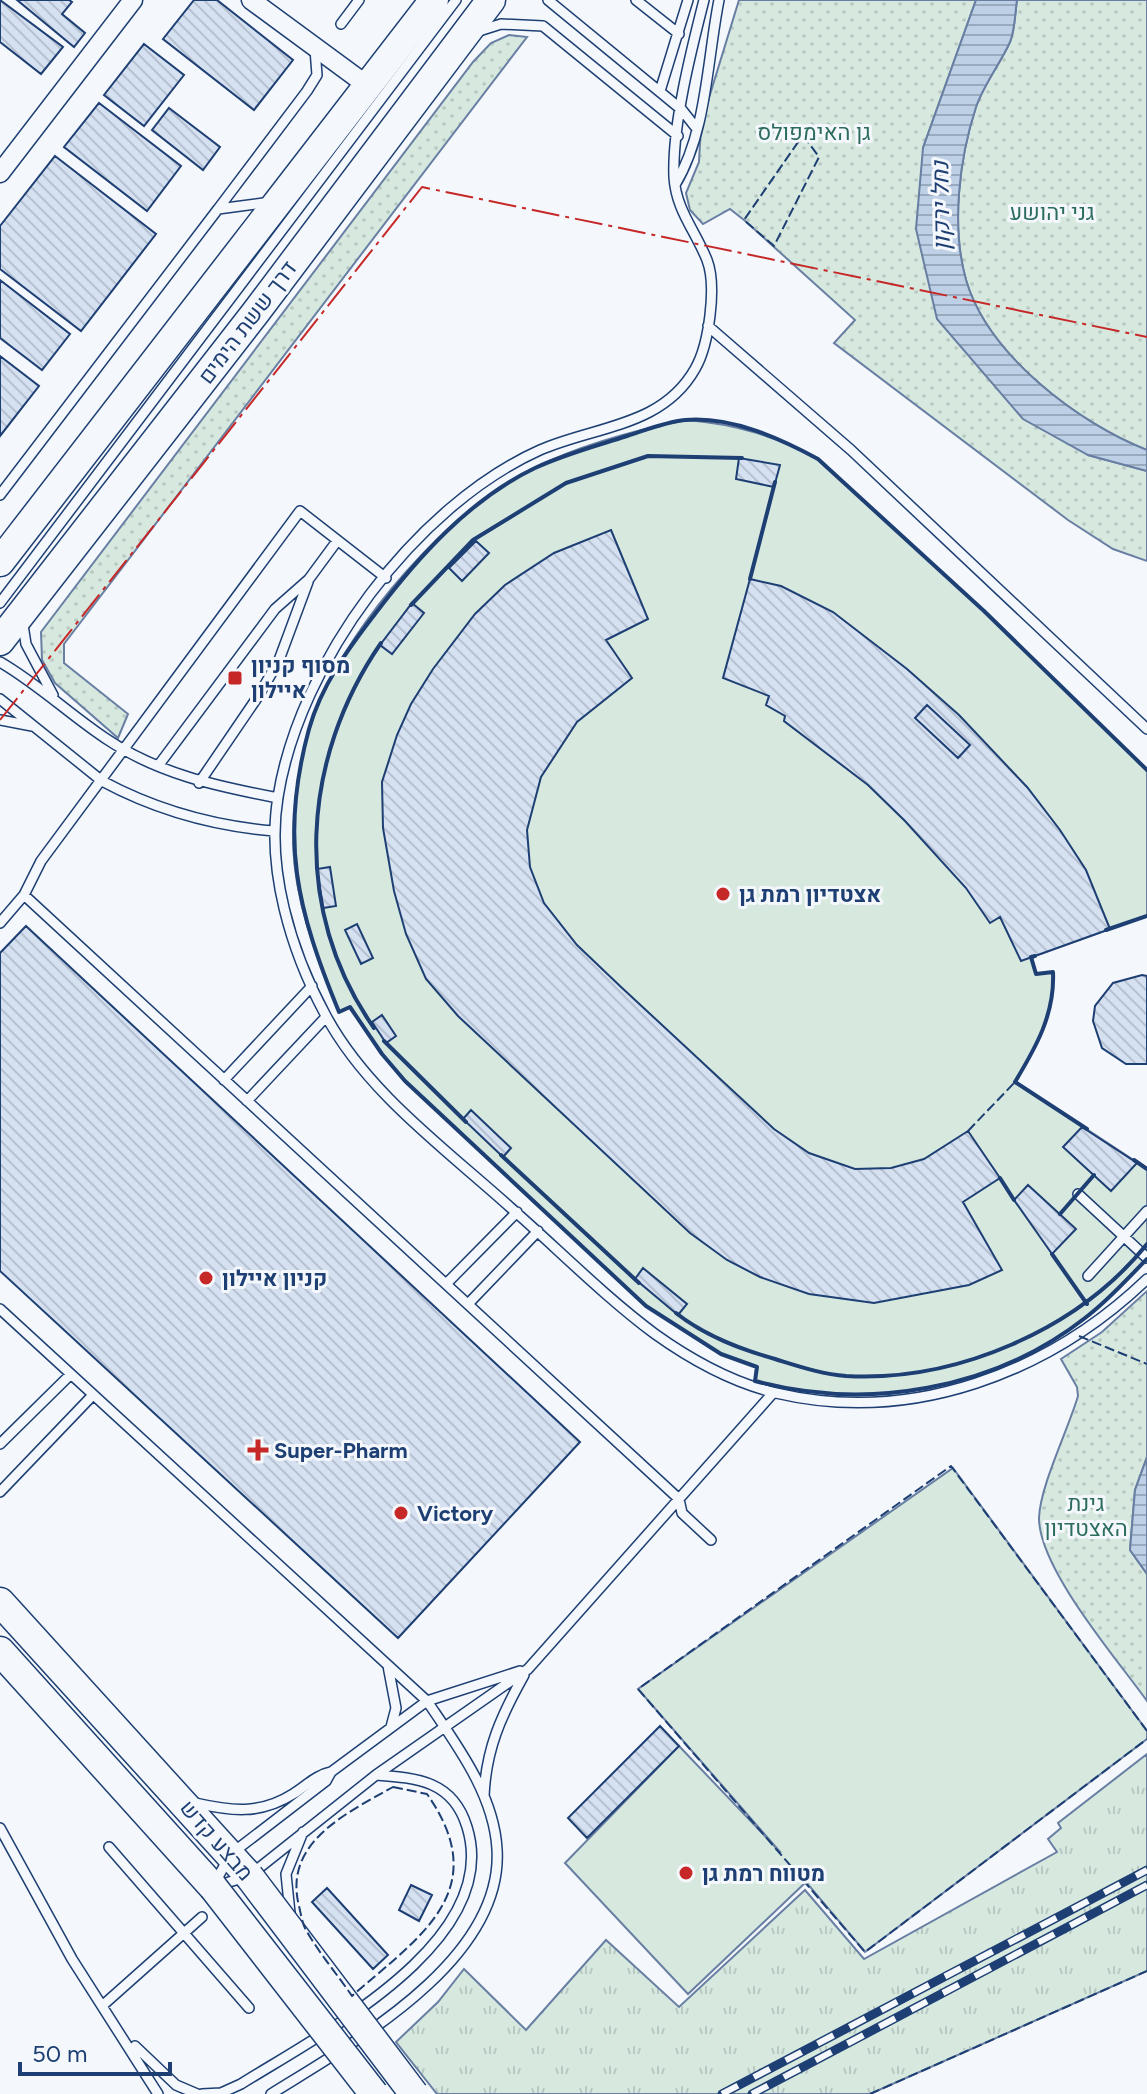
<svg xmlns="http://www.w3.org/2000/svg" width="1147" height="2094" viewBox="0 0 1147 2094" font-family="Figtree,Heebo,sans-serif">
<defs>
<pattern id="grass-tufts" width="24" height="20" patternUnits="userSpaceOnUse" patternTransform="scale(2)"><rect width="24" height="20" fill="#d7e8df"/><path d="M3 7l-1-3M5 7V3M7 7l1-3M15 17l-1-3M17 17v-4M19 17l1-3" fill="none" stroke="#b8c8c3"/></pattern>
<pattern id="park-dots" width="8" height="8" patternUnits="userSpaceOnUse" patternTransform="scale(2)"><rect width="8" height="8" fill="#d7e8df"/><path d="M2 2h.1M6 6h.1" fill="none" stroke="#b8c8c3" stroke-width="1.8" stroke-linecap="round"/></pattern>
<pattern id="water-rules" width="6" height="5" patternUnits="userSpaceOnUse" patternTransform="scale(2)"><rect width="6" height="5" fill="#bed0e5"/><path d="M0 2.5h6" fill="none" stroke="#9aaabe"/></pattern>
<pattern id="building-back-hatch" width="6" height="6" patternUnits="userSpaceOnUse" patternTransform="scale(2)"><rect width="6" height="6" fill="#d5e0f0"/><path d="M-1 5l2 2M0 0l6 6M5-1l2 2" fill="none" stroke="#b6c1d1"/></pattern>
</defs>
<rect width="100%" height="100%" fill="#f4f7fb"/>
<path fill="url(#grass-tufts)" stroke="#687fa3" stroke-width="2" d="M 1147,1754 L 1147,1971 L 870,2094 L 437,2094 L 396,2042 L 438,2002 L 464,1969 L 526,2030 L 606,1940 L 679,2007 L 805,1890 L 864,1959 L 1057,1852 L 1048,1839 L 1061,1828 L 1058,1823 Z"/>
<path fill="url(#park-dots)" stroke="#687fa3" stroke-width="2" d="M 739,0 L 976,0 L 923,148 L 932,295 L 1088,455 L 1147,471 L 1147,561 L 1113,549 L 1068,520 L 834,343 L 855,320 L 744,220 L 730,209 L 703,224 L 690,210 L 686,193 L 699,162 L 701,124 Z
M 1017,0 L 1147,0 L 1147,450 C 1078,423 988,355 966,280 C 951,227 959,159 976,107 C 984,84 1000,64 1010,42 C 1015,30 1015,13 1017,0 Z
M 509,35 L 527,37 L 64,644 L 64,663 L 128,714 L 118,738 L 55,683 L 42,660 L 41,632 L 473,62 L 491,43 Z
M 1147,1291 L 1147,1457 L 1135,1490 L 1130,1550 L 1147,1574 L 1147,1701 C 1117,1659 1039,1569 1039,1518 C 1040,1486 1068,1430 1078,1396 L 1077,1387 L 1061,1359 L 1102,1332 Z"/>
<path fill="#d7e8df" stroke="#687fa3" stroke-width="2" d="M 687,420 C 735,424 775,436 818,459 L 984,611 L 1147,770 L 1147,916 L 1032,957 L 1036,974 L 1053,972 C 1055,1014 1036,1047 1015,1082 L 1147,1169 L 1147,1259 C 1127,1279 1108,1301 1085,1318 C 993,1390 868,1411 755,1381 L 756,1367 L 721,1354 L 646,1306 L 405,1081 L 382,1054 L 350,1007 L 339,1012 C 317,957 295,905 293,844 C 293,799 301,750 317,708 C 353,619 447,513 532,469 C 580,445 635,430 687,420 Z
M 953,1468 L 1147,1731 L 1147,1739 L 865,1952 L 806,1882 L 688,1994 L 565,1863 L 679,1746 L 781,1853 L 638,1689 Z"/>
<path fill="url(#water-rules)" stroke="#687fa3" stroke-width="2" d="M 976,0 L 1017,0 C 1015,13 1015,30 1010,42 C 1000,64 984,84 976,107 C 959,159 951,227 966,280 C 988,355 1078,423 1147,450 L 1147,471 L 1088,455 L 1023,419 L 937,319 L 916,229 L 923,148 Z
M 1147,1457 L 1147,1574 L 1130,1550 L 1135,1490 Z"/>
<path fill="url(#building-back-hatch)" stroke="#1d3f73" stroke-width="2" d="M 0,0 L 63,47 L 41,74 L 0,42 Z
M 17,0 L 69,0 L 72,2 L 62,14 L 85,33 L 74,47 Z
M 194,0 L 217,0 L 293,60 L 254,110 L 163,39 Z
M 144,44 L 184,75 L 144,126 L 104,95 Z
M 99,103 L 181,166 L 147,211 L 64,147 Z
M 169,108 L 220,147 L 203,170 L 152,130 Z
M 55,156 L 156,234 L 81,331 L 0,269 L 0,226 Z
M 0,280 L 70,334 L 42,370 L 0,338 Z
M 0,356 L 39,386 L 0,436 Z
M 739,458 L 780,465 L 774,487 L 736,479 Z
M 611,530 L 648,619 L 606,640 L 632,678 L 577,722 L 541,777 L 527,830 L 530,867 L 544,903 L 577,945 L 620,986 L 774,1129 L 809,1153 L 855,1169 L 891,1168 L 924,1159 L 968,1131 L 1000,1178 L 963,1202 L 1002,1270 L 969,1285 L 874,1303 L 809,1294 L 760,1277 L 727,1260 L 690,1233 L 458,1016 L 426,979 L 406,934 L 394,891 L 383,828 L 382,782 L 397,735 L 411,704 L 433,669 L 475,614 L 505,585 L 554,553 Z
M 476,541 L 489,553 L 462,581 L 449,568 Z
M 750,579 L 781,586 L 833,612 L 907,669 L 959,715 L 1027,787 L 1060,830 L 1086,870 L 1110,929 L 1021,961 L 1000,917 L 990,923 L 966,888 L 905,821 L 868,785 L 784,721 L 785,716 L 766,705 L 769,696 L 723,678 Z
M 412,603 L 424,613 L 392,654 L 380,645 Z
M 927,705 L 970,745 L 958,758 L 915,718 Z
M 330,867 L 336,906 L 323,908 L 317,869 Z
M 357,924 L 373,958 L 361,964 L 345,930 Z
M 26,926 L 580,1442 L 398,1638 L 0,1271 L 0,953 Z
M 1142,975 L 1147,976 L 1147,1064 L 1126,1064 L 1102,1048 L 1093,1021 L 1095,1006 L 1113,983 Z
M 382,1015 L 396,1036 L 386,1043 L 372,1022 Z
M 471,1110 L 511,1148 L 503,1157 L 463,1119 Z
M 1082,1127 L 1137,1163 L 1111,1191 L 1063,1147 Z
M 1028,1185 L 1076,1229 L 1052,1254 L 1014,1200 Z
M 643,1268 L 687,1304 L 678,1315 L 635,1279 Z
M 660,1726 L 679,1746 L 587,1838 L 568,1818 Z
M 411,1885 L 432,1895 L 419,1921 L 399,1910 Z
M 327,1888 L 388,1955 L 373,1969 L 312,1902 Z"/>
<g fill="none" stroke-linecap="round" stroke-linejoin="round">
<g stroke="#1d3f73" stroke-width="12">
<path id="service" d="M 548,0 L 682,110 L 697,129
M 636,0 L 679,34
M 704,0 C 691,51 672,126 674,177 C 676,210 695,230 707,260 C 717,286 709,345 695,369 C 662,427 595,426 540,450 C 415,506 299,663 278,797 C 266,869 291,951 325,1014 C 366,1092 447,1150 511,1208 C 559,1250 604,1296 655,1334 C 690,1359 734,1383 776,1393 C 912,1425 1049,1373 1147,1279
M 341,24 L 359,0
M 479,31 L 501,24 L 543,26 L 678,136
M 660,91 L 688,0
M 675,185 C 707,132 707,60 719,0
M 218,209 L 307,91 L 317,75 L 315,49
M 708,326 L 851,450 L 1147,729
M 0,495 L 218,209 L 271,202
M 0,603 L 456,0
M 23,625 L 26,644 L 53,695
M 0,662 C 38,684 69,714 105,738 C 158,774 216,786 278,798
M 0,699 L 102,781 C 156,810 213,826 274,831
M 0,720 L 32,726
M 158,766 L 275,609 L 309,579 L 337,541
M 199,783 L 259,695 L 279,660 L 308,582
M 24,895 L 679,1499 L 682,1513 L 711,1540
M 0,923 L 24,895 L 41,861 L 300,511 L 386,578
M 224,1080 L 312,986
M 247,1101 L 326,1017
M 1078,1194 L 1147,1258
M 1088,1276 L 1147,1211
M 446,1284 L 517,1212
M 468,1304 L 538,1231
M 0,1309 L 427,1701 C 456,1744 494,1794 497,1849 C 504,1961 351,2044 271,2094
M 0,1444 L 70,1375
M 0,1492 L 92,1396
M 388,1666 L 396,1708 L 391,1727
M 376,1775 L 528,1669 L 773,1393
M 484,1796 C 486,1749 501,1716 524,1675
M 195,1803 C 231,1811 260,1815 293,1794 C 306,1786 316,1775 331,1772 L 427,1701 L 520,1671
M 0,1828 L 72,1959 L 158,2094
M 109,1847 L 249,2008
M 214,1884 L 231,1854 L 326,1781 L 331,1772
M 290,1913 L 286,1874 L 303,1832
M 102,2006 L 202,1917
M 135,2046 L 176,2085 L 197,2094
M 202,2094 L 221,2093 L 241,2084 C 319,2035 503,1942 467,1827 C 453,1781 418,1778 376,1775 L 249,1876 L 216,1886"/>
</g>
<g stroke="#1d3f73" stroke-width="21">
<path id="minor" d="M 251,0 L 368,86
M 0,173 L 133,0"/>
</g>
<g stroke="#1d3f73" stroke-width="31">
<path id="primary" d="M 0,562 L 434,0
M 0,641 L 256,312 L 491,0
M 0,1602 L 249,1876
M 0,1651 L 213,1887"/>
</g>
<use href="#service" stroke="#f4f7fb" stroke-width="9"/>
<use href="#minor" stroke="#f4f7fb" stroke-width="18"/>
<use href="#primary" stroke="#f4f7fb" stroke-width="28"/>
<g stroke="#1d3f73" stroke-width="9">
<path id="rail" d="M 722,2094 L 1147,1870
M 752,2094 L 1147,1885"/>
</g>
<use href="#rail" stroke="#f4f7fb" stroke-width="6" stroke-dasharray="18" stroke-linecap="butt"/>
<g stroke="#1d3f73" stroke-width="31" stroke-linecap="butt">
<path id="primary-bridge" d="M 249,1876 L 414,2094
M 213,1887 L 374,2094"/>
</g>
<use href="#primary-bridge" stroke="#f4f7fb" stroke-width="28"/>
<path stroke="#1d3f73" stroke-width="2" stroke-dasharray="10 4" stroke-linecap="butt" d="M 803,135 L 819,157 L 774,246 L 744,220 Z
M 968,1131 L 1015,1082
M 1079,1336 L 1147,1364
M 1147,1731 L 951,1466 L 638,1689 L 865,1952 L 1147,1739
M 393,1787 L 427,1794 C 495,1891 419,1937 352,1996 C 337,1974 319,1953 306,1930 C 302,1923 301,1914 299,1906 C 283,1843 345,1814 393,1787 Z
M 870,2094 L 1147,1971"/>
<path stroke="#1d3f73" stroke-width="4" d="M 750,579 L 775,482
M 411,605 L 473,540 L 566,483 L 648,456 L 742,458
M 1147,770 L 984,611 L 818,459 C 779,438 731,416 685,420 C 665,422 646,430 627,436 C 596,446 565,454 535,468 C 470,499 418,557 375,614 C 348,649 321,686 309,729 C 279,839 297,910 339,1012 L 350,1007 L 382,1054 L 405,1081 L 646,1306 L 721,1354 L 757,1367 L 755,1381 C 867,1411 993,1390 1085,1318 C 1108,1301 1127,1279 1147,1259
M 1106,930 L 1147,916
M 1035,956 L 1031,957 L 1036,974 L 1053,972 C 1055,1014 1036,1047 1015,1082 L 1087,1129
M 374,1028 C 291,910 301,759 381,643
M 384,1041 L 466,1122
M 501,1155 L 639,1283
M 1134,1160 L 1147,1169
M 1000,1178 L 1014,1200
M 1060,1214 L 1094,1175
M 1052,1254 L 1087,1304
M 676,1313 C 705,1336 740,1349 775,1359 C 798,1366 821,1374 846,1376 C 956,1382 1078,1330 1147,1244"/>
<path stroke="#c62828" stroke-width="2" stroke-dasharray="28 6 4 6" stroke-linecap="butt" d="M 0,720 L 422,187 L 1147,337"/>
</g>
<g fill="#c62828" stroke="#f4f7fb" stroke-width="3">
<rect x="227" y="670" width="16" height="16" rx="4"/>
<circle cx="723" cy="894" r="8"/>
<circle cx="206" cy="1278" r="8"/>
<path d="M254 1438h8v8h8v8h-8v8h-8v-8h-8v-8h8z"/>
<circle cx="401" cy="1513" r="8"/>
<circle cx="686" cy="1873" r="8"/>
</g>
<g text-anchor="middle" stroke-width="6" stroke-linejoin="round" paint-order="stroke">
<g font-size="22" fill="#2c6c60" stroke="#f4f7fb">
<text x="814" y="140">גן האימפולס</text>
<text x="1052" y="220">גני יהושע</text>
<text x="1086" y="1511">גינת<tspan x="1086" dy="25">האצטדיון</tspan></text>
</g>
<g font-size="22" fill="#1d3f73" stroke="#f4f7fb">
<text transform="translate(247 322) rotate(-53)" y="8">דרך ששת הימים</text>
<text transform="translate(217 1840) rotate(49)" y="8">מבצע קדש</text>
</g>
<g font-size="22" font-weight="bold" fill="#1d3f73" stroke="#f4f7fb" text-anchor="start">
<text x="251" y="673">מסוף קניון<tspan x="251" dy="25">איילון</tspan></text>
<text x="739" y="902">אצטדיון רמת גן</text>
<text x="222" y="1286">קניון איילון</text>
<text x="274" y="1458">Super-Pharm</text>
<text x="417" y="1521">Victory</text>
<text x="702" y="1881">מטווח רמת גן</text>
</g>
<g font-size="24" font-style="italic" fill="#1d3f73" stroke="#f4f7fb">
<text transform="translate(941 206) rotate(-91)" y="8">נחל ירקון</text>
</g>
</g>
<path d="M20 2062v12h150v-12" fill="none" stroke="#1d3f73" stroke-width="4"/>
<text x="32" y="2062" font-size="24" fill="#1d3f73" stroke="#f4f7fb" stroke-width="6" paint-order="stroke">50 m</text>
</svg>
